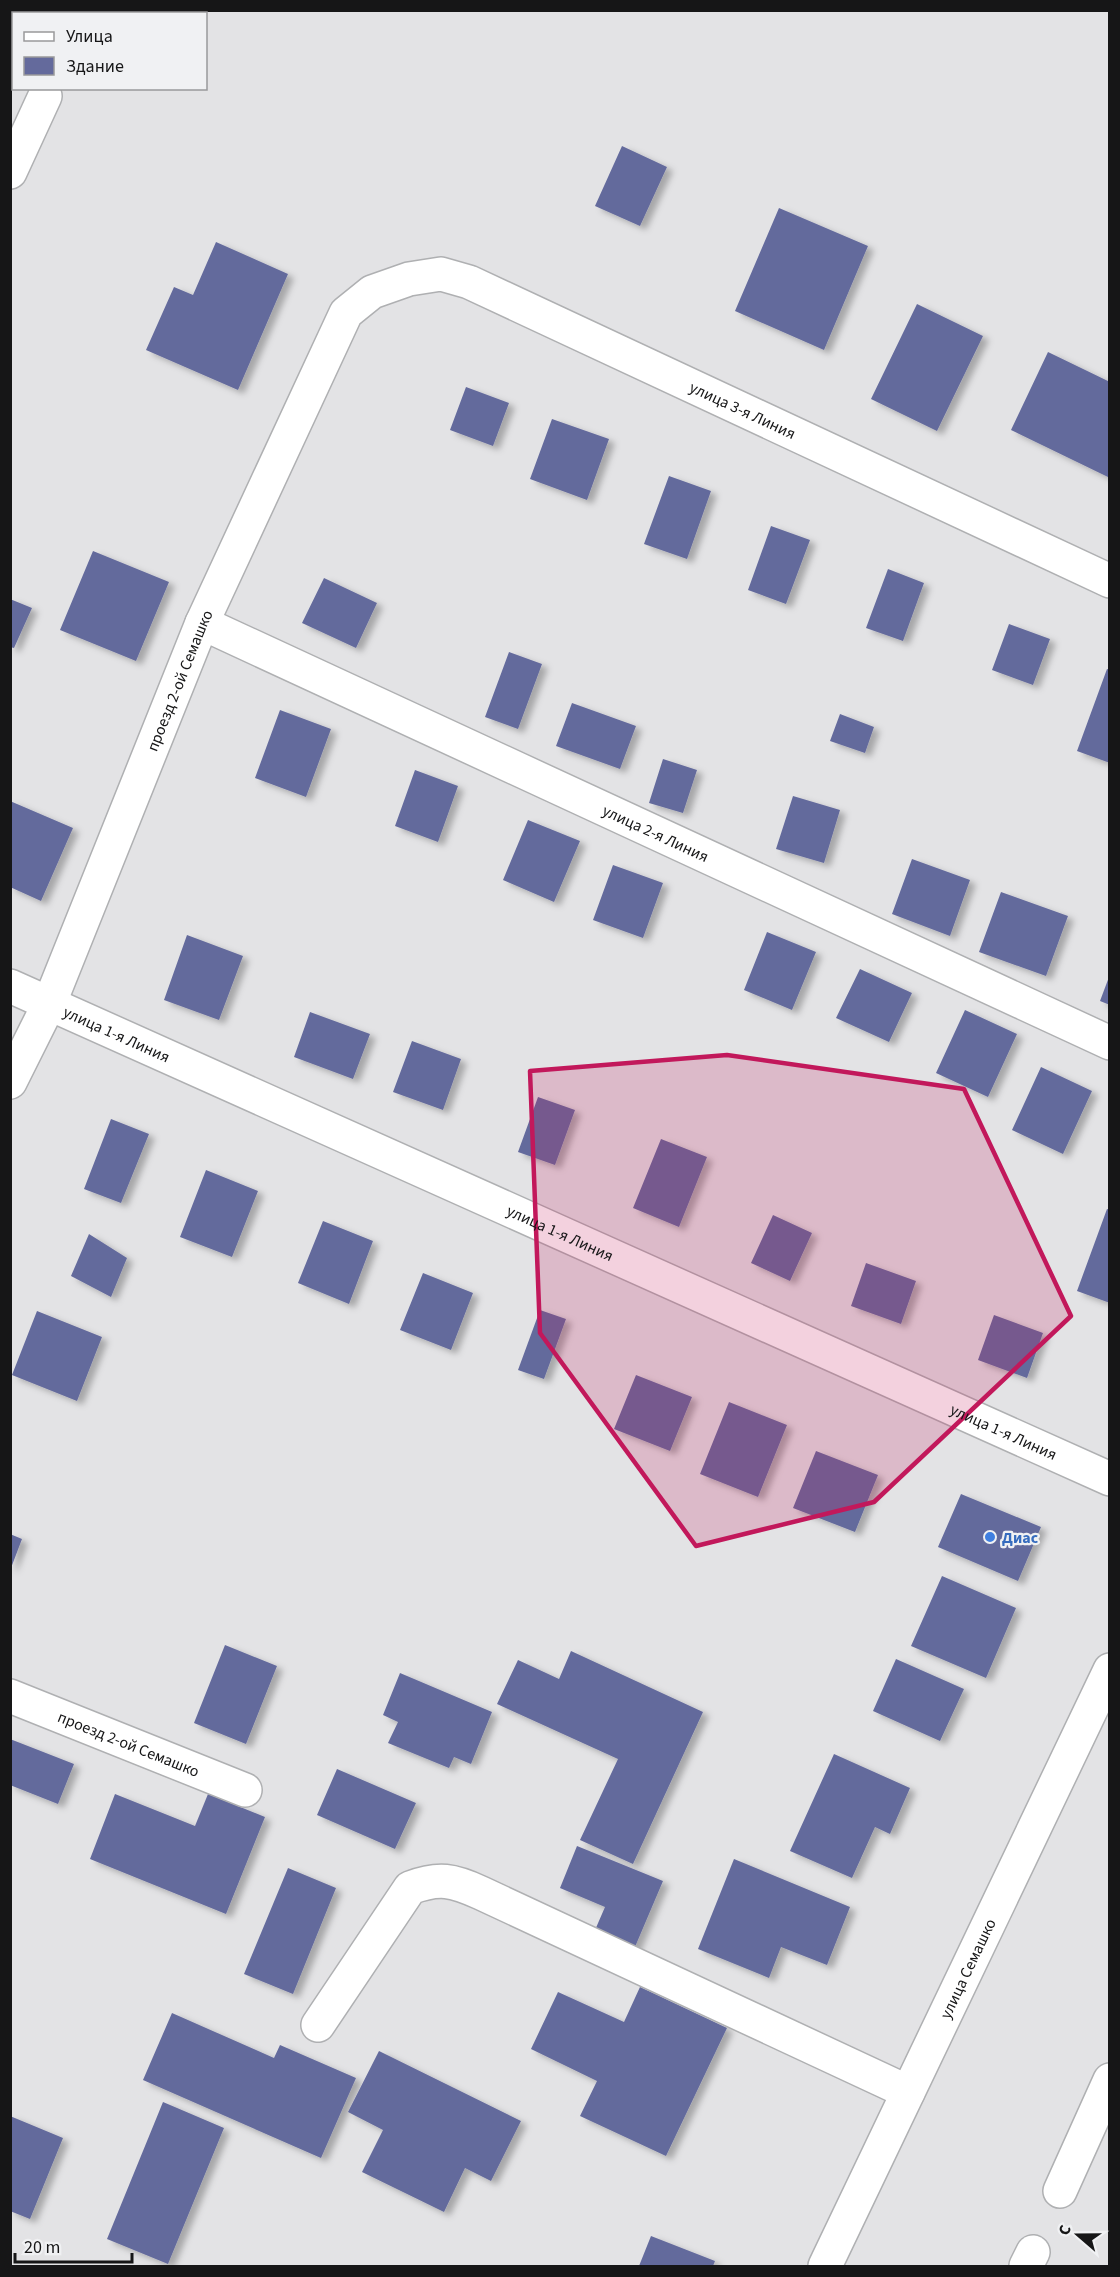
<svg xmlns="http://www.w3.org/2000/svg" width="1120" height="2277" viewBox="0 0 1120 2277" font-family="'Source Sans 3',sans-serif">
<defs>
<filter id="shadow"><feDropShadow dx="6" dy="4" stdDeviation="3" flood-color="#0004"/></filter>
</defs>
<rect width="100%" height="100%" fill="#e3e3e5"/>
<path fill="#646a9c" filter="url(#shadow)" d="M 622,146 L 667,167 L 640,226 L 595,206 Z
M 779,208 L 868,246 L 824,350 L 735,311 Z
M 216,242 L 288,274 L 238,390 L 146,350 L 174,287 L 193,295 Z
M 917,304 L 983,336 L 937,431 L 871,399 Z
M 1048,352 L 1110,382 L 1108,477 L 1011,430 Z
M 466,387 L 509,403 L 493,446 L 450,430 Z
M 552,419 L 609,439 L 587,500 L 530,479 Z
M 669,476 L 711,491 L 687,559 L 644,544 Z
M 771,526 L 810,540 L 786,604 L 748,590 Z
M 93,551 L 169,582 L 136,661 L 60,630 Z
M 888,569 L 924,583 L 903,641 L 866,628 Z
M 324,578 L 377,603 L 356,648 L 302,623 Z
M 10,599 L 32,608 L 14,648 L 10,647 Z
M 1009,624 L 1050,639 L 1033,685 L 992,670 Z
M 509,652 L 542,664 L 518,729 L 485,717 Z
M 1107,669 L 1110,670 L 1110,763 L 1077,751 Z
M 572,703 L 636,726 L 620,769 L 556,746 Z
M 280,710 L 331,729 L 306,797 L 255,778 Z
M 840,714 L 874,727 L 865,753 L 830,741 Z
M 663,759 L 697,770 L 683,813 L 649,803 Z
M 415,770 L 458,786 L 438,842 L 395,826 Z
M 793,796 L 840,810 L 824,863 L 776,849 Z
M 10,801 L 73,828 L 41,901 L 10,887 Z
M 528,820 L 580,841 L 554,902 L 503,880 Z
M 912,859 L 970,880 L 950,936 L 892,914 Z
M 613,865 L 663,883 L 643,938 L 593,920 Z
M 1001,892 L 1068,916 L 1046,976 L 979,952 Z
M 767,932 L 816,952 L 792,1010 L 744,990 Z
M 187,935 L 243,956 L 219,1020 L 164,1000 Z
M 860,969 L 912,993 L 889,1042 L 836,1018 Z
M 1109,977 L 1110,977 L 1110,1005 L 1100,1001 Z
M 965,1010 L 1017,1034 L 988,1097 L 936,1073 Z
M 310,1012 L 370,1034 L 353,1079 L 294,1057 Z
M 412,1041 L 461,1059 L 443,1110 L 393,1092 Z
M 1041,1067 L 1092,1091 L 1063,1154 L 1012,1130 Z
M 538,1097 L 575,1110 L 555,1165 L 518,1152 Z
M 111,1119 L 149,1134 L 121,1203 L 84,1189 Z
M 661,1139 L 707,1157 L 679,1227 L 633,1208 Z
M 206,1170 L 258,1191 L 232,1257 L 180,1237 Z
M 1107,1209 L 1110,1210 L 1110,1303 L 1077,1291 Z
M 773,1215 L 812,1233 L 790,1281 L 751,1263 Z
M 323,1221 L 373,1241 L 349,1304 L 298,1283 Z
M 89,1234 L 127,1258 L 111,1297 L 71,1276 Z
M 866,1263 L 916,1281 L 901,1324 L 851,1306 Z
M 423,1273 L 473,1293 L 451,1350 L 400,1330 Z
M 540,1310 L 566,1319 L 544,1379 L 518,1370 Z
M 37,1311 L 102,1337 L 77,1401 L 12,1375 Z
M 994,1315 L 1043,1333 L 1027,1378 L 978,1360 Z
M 636,1375 L 692,1397 L 670,1451 L 614,1429 Z
M 729,1402 L 787,1425 L 758,1497 L 700,1474 Z
M 816,1451 L 878,1475 L 855,1532 L 793,1508 Z
M 961,1494 L 1041,1527 L 1018,1581 L 938,1547 Z
M 10,1534 L 22,1539 L 11,1568 L 10,1568 Z
M 942,1576 L 1016,1608 L 986,1678 L 911,1646 Z
M 225,1645 L 277,1666 L 246,1744 L 194,1723 Z
M 571,1651 L 703,1712 L 633,1864 L 580,1840 L 618,1759 L 497,1704 L 518,1660 L 559,1679 Z
M 896,1659 L 964,1689 L 940,1741 L 873,1711 Z
M 400,1673 L 492,1712 L 471,1764 L 454,1757 L 449,1768 L 388,1743 L 398,1722 L 383,1715 Z
M 10,1739 L 74,1764 L 58,1804 L 10,1785 Z
M 834,1754 L 910,1788 L 890,1834 L 875,1827 L 852,1878 L 790,1851 Z
M 337,1769 L 416,1803 L 395,1849 L 317,1815 Z
M 115,1794 L 195,1826 L 208,1794 L 265,1817 L 226,1914 L 90,1859 Z
M 577,1846 L 663,1881 L 632,1954 L 592,1937 L 605,1907 L 560,1888 Z
M 734,1859 L 850,1907 L 827,1965 L 781,1947 L 769,1978 L 698,1949 Z
M 288,1868 L 336,1888 L 293,1994 L 244,1974 Z
M 640,1987 L 727,2028 L 666,2156 L 580,2116 L 597,2081 L 531,2049 L 558,1992 L 624,2022 Z
M 172,2013 L 274,2058 L 280,2045 L 356,2078 L 321,2158 L 143,2080 Z
M 379,2051 L 521,2121 L 491,2181 L 465,2168 L 444,2212 L 362,2172 L 383,2130 L 348,2112 Z
M 163,2102 L 224,2128 L 168,2264 L 107,2239 Z
M 10,2116 L 63,2138 L 30,2219 L 10,2211 Z
M 651,2236 L 715,2261 L 713,2266 L 639,2266 Z"/>
<g fill="none" stroke-linecap="round" stroke-linejoin="round">
<g stroke="#afb0b2" stroke-width="36">
<g id="minor">
<path d="M 10,172 L 45,96"/>
<path id="s1" d="M 202,623 L 1110,1043"/>
<path id="s2" d="M 10,986 L 1110,1479"/>
<path id="s3" d="M 10,1082 L 50,1002 L 202,623 L 346,313 L 372,292 L 409,279 L 441,274 L 469,282 L 1110,581"/>
<path id="s4" d="M 10,1696 L 245,1790"/>
<path d="M 318,2025 L 410,1888 C 439,1877 453,1880 481,1893 L 908,2092"/>
<path d="M 1060,2191 L 1110,2080"/>
<path id="s5" d="M 825,2266 L 1110,1670"/>
<path d="M 1026,2266 L 1033,2252"/>
</g>
</g>
<path stroke="#919192" stroke-width="4" stroke-dasharray="4.5 4.5" stroke-linecap="butt" d="M 10,40 L 14,41"/>
<use href="#minor" stroke="#fff" stroke-width="33"/>
</g>
<path fill="#c2185b" fill-opacity="0.2" stroke="#c2185b" stroke-width="4.5" stroke-linejoin="round" d="M 727,1055 L 964,1089 L 1071,1316 L 874,1502 L 696,1546 L 540,1333 L 530,1071 Z"/>
<circle fill="#3f7fe0" stroke="#f0f1f3" stroke-width="2" cx="990" cy="1537" r="6"/>
<g text-anchor="middle" stroke-width="4.5" stroke-linejoin="round" paint-order="stroke">
<g font-size="16" fill="#161617" stroke="#f0f1f3">
<text dy="6" stroke="none"><textPath href="#s3" startOffset="1276">улица 3-я Линия</textPath></text>
<text dy="6" stroke="none"><textPath href="#s3" startOffset="436">проезд 2-ой Семашко</textPath></text>
<text dy="6" stroke="none"><textPath href="#s1" startOffset="500">улица 2-я Линия</textPath></text>
<text dy="6" stroke="none"><textPath href="#s2" startOffset="117">улица 1-я Линия</textPath></text>
<text dy="6" stroke="none"><textPath href="#s2" startOffset="603">улица 1-я Линия</textPath></text>
<text dy="6" stroke="none"><textPath href="#s2" startOffset="1089">улица 1-я Линия</textPath></text>
<text dy="6" stroke="none"><textPath href="#s4" startOffset="128">проезд 2-ой Семашко</textPath></text>
<text dy="6" stroke="none"><textPath href="#s5" startOffset="330">улица Семашко</textPath></text>
</g>
<g font-size="16" font-weight="bold" fill="#366cbe" stroke="#f0f1f3" text-anchor="start">
<text x="1002" y="1543">Диас</text>
</g>
</g>
<rect width="1120" height="2277" fill="none" stroke="#161617" stroke-width="24"/>
<rect x="12" y="12" width="195" height="78" fill="#f0f1f3" stroke="#99999b" stroke-width="1.5"/>
<rect x="24" y="32" width="30" height="9" fill="#ffffff" stroke="#99999b" stroke-width="1.5"/>
<text x="66" y="42" font-size="18" fill="#161617">Улица</text>
<rect x="24" y="57" width="30" height="18" fill="#646a9c" stroke="#99999b" stroke-width="1.5"/>
<text x="66" y="72" font-size="18" fill="#161617">Здание</text>
<g transform="translate(1078 2235) rotate(290)" stroke="#f0f1f3" stroke-width="4.5" paint-order="stroke">
<path d="M0-4.5L10 22L0 15L-10 22Z" fill="#161617"/>
<text y="-9" font-size="16" font-weight="bold" text-anchor="middle" fill="#161617">С</text>
</g>
<path d="M15 2253v9h117v-9" fill="none" stroke="#161617" stroke-width="3"/>
<text x="24" y="2253" font-size="18" fill="#161617" stroke="#f0f1f3" stroke-width="4.5" paint-order="stroke">20 m</text>
</svg>
